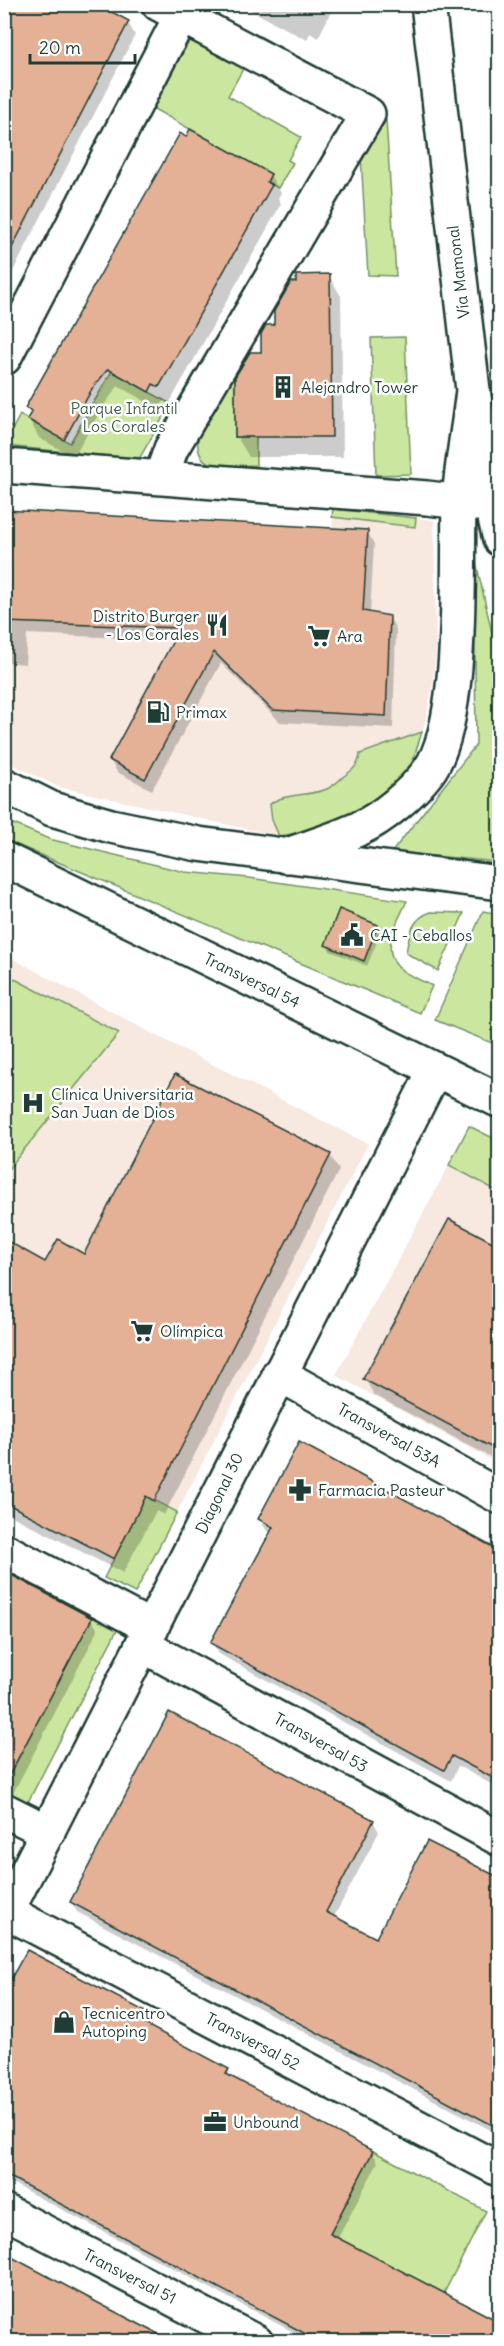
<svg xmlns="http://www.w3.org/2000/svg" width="504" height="2346" viewBox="0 0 504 2346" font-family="Delius,sans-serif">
<rect width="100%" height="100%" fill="#fff"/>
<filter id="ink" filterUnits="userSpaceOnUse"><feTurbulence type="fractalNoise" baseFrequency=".0167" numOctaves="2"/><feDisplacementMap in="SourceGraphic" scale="12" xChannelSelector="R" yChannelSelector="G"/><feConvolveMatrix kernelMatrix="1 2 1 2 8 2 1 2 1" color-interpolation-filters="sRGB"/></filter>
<g filter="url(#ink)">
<path fill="#f7e8e0" d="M 333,509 L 434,520 L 436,650 L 432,689 L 425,722 L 411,766 L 394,784 L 294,835 L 279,836 L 59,787 L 5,761 L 4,592 L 328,609 Z
M 4,954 L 155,1035 L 368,1144 L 177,1512 L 5,1422 Z
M 449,1165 L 499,1192 L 499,1464 L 336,1375 Z"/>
<path fill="#cbe79f" stroke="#75926a" stroke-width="1.5" d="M 191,38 L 244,67 L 228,96 L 301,137 L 288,160 L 293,163 L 278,188 L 267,182 L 271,174 L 152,108 Z
M 386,120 L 396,276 L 368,275 L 361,156 Z
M 405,337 L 411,474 L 376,475 L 371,338 Z
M 235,352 L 235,437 L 256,437 L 256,465 C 228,465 193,475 198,434 Z
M 112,371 L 171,404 L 139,459 L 5,446 L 4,423 L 13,428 L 20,415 L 70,443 Z
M 333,509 L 416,518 L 415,527 L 332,517 Z
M 474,553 L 499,664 L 499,862 L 392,852 L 476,745 Z
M 422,732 L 411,766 L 376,801 L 326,829 L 279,836 L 272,820 L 270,804 C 286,792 311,797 329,788 C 334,785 340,780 344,776 C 353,770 359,765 360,754 Z
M 4,820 L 49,839 L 185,872 L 249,878 L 407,901 C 398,921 380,947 398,967 C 405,975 422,980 432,986 L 420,1013 L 17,845 L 5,839 Z
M 483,911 L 499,914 L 500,1044 L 497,1045 L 435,1020 Z
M 431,912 L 464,913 L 438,971 L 406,953 C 409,934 412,918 431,912 Z
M 5,974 L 119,1033 L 5,1173 Z
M 469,1126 L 499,1141 L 499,1192 L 449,1165 Z
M 146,1496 L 177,1512 L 135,1593 L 104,1578 Z
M 94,1614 L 119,1626 L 27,1804 L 5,1793 L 4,1786 Z
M 373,2151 L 486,2211 L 444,2293 L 388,2264 L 347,2341 L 359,2249 L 330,2234 Z"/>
<path fill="#0003" d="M 4,4 L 128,23 L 135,35 L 4,289 Z
M 239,4 L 335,4 L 318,38 L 310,33 L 307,40 Z
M 270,175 L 281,193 L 278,198 L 281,204 L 169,404 L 164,401 L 159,409 L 118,386 L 102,408 L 74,457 L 39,438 L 29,419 L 31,415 L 27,408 Z
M 329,276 L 341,296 L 343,457 L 249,457 L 237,437 L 237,377 L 262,354 L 275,326 Z
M 4,510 L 367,531 L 374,544 L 370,614 L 389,617 L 396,629 L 393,728 L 280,722 L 221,663 L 152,790 L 117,772 L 110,760 L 175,640 L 27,634 L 25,664 L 4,662 Z
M 377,926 L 381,932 L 367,966 L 330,951 L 327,945 Z
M 330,1155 L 339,1170 L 164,1515 L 156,1511 L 123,1573 L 4,1512 L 4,1241 L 45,1264 L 84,1256 Z
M 500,1248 L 500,1462 L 374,1395 L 365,1379 Z
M 260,1519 L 500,1552 L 500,1789 L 458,1766 L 451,1781 L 219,1654 L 212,1643 L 271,1533 L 266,1530 Z
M 4,1573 L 91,1619 L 98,1630 L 8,1803 L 4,1804 Z
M 373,1821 L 379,1832 L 334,1917 L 377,1940 L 500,1880 L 500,2135 L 77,1912 L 71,1902 Z
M 4,1844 L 11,1848 L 17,1860 L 4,1885 Z
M 4,1996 L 143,2012 L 148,2022 L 146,2027 L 228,2070 L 233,2080 L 372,2152 L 378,2162 L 338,2238 L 500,2342 L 312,2342 L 4,2179 Z"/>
<path fill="#e4b196" stroke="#1f3d34" stroke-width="1.5" d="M 4,4 L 97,4 L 129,21 L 4,263 Z
M 190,129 L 271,174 L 267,182 L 272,185 L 159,387 L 153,384 L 149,392 L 108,369 L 92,389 L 64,440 L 27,419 L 32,411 L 25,408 L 180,133 L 186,137 Z
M 330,274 L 332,437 L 235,437 L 235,377 L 250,352 L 261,352 L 261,334 L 266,325 L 274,325 L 274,311 L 291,282 L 296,282 L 296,275 Z
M 4,510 L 368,530 L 363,611 L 390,616 L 386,716 L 272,710 L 214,652 L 145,779 L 109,760 L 180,628 L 4,622 Z
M 339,909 L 378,925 L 364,961 L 325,945 Z
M 175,1074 L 331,1154 L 154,1501 L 146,1496 L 114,1559 L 4,1502 L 4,1239 L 45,1262 L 58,1239 L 84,1254 Z
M 449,1219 L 500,1246 L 500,1452 L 363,1379 Z
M 299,1442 L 500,1551 L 500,1782 L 452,1756 L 444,1770 L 210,1643 L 273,1527 L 258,1519 Z
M 4,1571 L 92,1618 L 4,1785 Z
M 169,1712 L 374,1820 L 326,1912 L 376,1938 L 427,1841 L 500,1878 L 500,2129 L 70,1902 Z
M 27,1950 L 144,2011 L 139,2021 L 229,2069 L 226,2074 L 373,2151 L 330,2234 L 500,2322 L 500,2342 L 321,2342 L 4,2174 L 4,1991 Z
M 4,2253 L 104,2306 L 174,2342 L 4,2342 Z"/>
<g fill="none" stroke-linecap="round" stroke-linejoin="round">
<g stroke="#1f3d34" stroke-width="38">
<path id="minor" d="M 159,4 L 368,114 L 171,449 L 165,466 L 166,477
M 4,358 L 181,16
M 4,466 L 427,498 L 487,505
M 279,1374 L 500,1497
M 4,1550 L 152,1628
M 142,1645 L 500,1839
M 4,1810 L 48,1832
M 7,1912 L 500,2170
M 4,2211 L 256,2342"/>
</g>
<g stroke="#1f3d34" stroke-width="38">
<path id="tertiary" d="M 4,1917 L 435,1070"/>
</g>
<g stroke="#1f3d34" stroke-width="38">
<path id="primary" d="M 428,4 L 473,390 L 492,506 L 500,539
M 4,785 L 52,809 L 111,826 L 198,844 L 500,883
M 285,856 C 309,847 335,840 358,829 C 382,819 412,793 428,772 C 465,724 457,566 459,503 C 461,466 469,427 473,390
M 4,859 L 500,1101"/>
</g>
<use href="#minor" stroke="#fff" stroke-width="33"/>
<use href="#tertiary" stroke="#fff" stroke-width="33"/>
<use href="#primary" stroke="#fff" stroke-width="33"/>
</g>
</g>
<defs>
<g id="building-bare" transform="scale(1.8)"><path d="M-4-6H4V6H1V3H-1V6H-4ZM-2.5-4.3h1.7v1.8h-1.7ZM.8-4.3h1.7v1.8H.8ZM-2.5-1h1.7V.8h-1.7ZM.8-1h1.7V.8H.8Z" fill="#1f3d34" stroke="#fff" stroke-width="2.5" paint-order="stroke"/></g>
<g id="restaurant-bare" transform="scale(1.8)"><path d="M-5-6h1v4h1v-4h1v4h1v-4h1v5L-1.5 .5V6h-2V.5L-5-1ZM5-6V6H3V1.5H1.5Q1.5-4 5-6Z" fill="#1f3d34" stroke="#fff" stroke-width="2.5" paint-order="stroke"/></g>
<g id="supermarket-bare" transform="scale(1.8)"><path d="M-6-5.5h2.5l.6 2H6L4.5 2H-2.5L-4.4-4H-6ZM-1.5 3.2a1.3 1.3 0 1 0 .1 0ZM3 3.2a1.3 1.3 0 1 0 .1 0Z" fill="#1f3d34" stroke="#fff" stroke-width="2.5" paint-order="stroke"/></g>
<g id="fuel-bare" transform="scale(1.8)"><path d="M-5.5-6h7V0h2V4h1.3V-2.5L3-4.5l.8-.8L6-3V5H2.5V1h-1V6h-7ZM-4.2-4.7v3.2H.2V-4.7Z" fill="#1f3d34" stroke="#fff" stroke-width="2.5" paint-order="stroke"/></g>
<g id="civic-bare" transform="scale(1.8)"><path d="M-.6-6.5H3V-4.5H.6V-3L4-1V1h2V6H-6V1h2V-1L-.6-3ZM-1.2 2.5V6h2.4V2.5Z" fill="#1f3d34" stroke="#fff" stroke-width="2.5" paint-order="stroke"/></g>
<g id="hospital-bare" transform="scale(1.8)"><path d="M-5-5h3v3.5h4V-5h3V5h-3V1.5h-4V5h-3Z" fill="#1f3d34" stroke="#fff" stroke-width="2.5" paint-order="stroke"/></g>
<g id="pharmacy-bare" transform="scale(1.8)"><path d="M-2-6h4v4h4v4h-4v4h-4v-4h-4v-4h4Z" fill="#1f3d34" stroke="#fff" stroke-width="2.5" paint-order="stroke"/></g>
<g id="shop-bare" transform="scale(1.8)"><path d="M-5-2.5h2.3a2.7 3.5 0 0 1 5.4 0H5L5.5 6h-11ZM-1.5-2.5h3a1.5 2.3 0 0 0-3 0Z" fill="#1f3d34" stroke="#fff" stroke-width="2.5" paint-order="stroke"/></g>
<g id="office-bare" transform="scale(1.8)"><path d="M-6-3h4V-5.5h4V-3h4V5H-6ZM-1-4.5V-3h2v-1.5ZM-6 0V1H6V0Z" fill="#1f3d34" stroke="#fff" stroke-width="2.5" paint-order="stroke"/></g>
</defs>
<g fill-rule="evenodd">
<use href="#building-bare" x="283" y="387"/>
<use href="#restaurant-bare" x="217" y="625"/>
<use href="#supermarket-bare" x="319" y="636"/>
<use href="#fuel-bare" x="158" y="712"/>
<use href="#civic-bare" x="352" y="935"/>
<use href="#hospital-bare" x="33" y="1103"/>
<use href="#supermarket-bare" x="142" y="1331"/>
<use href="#pharmacy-bare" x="300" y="1490"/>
<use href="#shop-bare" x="64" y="2022"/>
<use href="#office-bare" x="215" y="2122"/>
</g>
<g text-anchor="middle" stroke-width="5" stroke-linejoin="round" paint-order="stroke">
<g font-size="16" fill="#1f3d34" stroke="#fff">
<text transform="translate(458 272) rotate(-97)" y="6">Vía Mamonal</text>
<text transform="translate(252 980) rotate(26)" y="6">Transversal 54</text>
<text transform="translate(389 1435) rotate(29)" y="6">Transversal 53A</text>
<text transform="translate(219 1493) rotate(-64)" y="6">Diagonal 30</text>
<text transform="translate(321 1742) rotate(29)" y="6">Transversal 53</text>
<text transform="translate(253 2041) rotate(28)" y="6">Transversal 52</text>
<text transform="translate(130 2276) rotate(27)" y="6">Transversal 51</text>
</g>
<g font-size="16" fill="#1f3d34" stroke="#fff" text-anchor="start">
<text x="301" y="393">Alejandro Tower</text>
<text x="199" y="622" text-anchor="end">Distrito Burger<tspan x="199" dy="18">- Los Corales</tspan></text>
<text x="337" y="642">Ara</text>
<text x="176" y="718">Primax</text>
<text x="370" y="941">CAI - Ceballos</text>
<text x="51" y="1100">Clínica Universitaria<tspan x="51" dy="18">San Juan de Dios</tspan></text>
<text x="160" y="1337">Olímpica</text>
<text x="318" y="1496">Farmacia Pasteur</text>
<text x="82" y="2019">Tecnicentro<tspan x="82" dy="18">Autoping</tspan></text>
<text x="233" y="2128">Unbound</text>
</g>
<g font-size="16" fill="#415f49" stroke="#fff">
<text x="124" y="414">Parque Infantil<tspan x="124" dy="18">Los Corales</tspan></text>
</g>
</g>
<rect width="504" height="2346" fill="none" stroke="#fff" stroke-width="24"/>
<rect x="12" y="12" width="480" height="2322" fill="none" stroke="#1f3d34" stroke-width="2" filter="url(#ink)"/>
<path d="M30 54v9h105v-9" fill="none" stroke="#1f3d34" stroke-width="3"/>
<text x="39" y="54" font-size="18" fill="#1f3d34" stroke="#ffffff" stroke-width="4.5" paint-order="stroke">20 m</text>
</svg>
